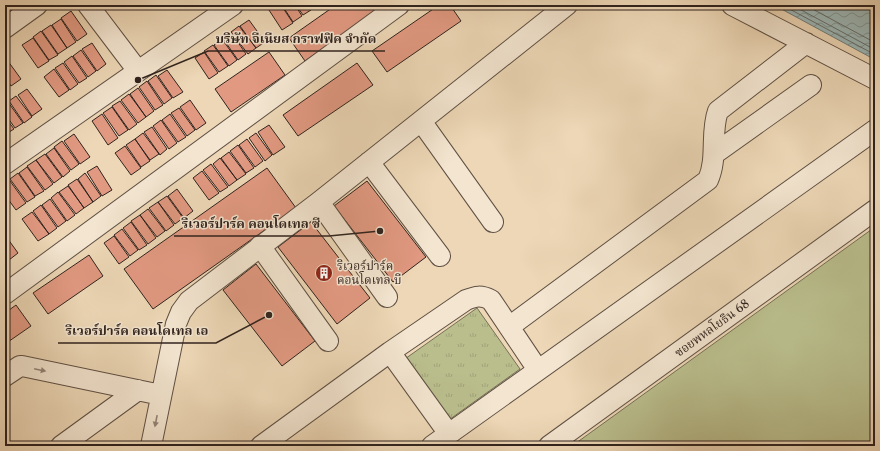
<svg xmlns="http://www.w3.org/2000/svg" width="880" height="451" viewBox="0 0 880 451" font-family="'Libre Caslon Text','Noto Serif Thai',serif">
<defs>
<pattern id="park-tufts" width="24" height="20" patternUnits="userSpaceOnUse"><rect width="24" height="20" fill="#babe8d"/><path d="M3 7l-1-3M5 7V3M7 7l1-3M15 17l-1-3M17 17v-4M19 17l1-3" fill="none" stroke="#a0a379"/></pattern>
<pattern id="water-waves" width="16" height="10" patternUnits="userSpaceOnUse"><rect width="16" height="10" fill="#9cb7b7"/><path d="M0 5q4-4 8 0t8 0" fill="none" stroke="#809494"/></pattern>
</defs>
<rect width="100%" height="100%" fill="#edd7b6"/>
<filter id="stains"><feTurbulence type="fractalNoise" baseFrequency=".005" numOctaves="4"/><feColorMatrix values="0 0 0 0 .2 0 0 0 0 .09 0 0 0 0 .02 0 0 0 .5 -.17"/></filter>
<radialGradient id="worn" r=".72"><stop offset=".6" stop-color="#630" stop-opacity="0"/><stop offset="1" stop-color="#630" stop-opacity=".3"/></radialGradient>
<path fill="#babe8d" stroke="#757056" d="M 875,227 L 875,446 L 572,446 Z"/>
<path fill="url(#park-tufts)" stroke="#757056" d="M 477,308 L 520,369 L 446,422 L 402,361 Z"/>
<path fill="url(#water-waves)" stroke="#717c7a" d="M 774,5 L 875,5 L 875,55 L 870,57 Z"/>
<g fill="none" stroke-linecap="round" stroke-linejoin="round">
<path stroke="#666d6a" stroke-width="1" d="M 782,5 L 870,52 L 875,52
M 792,5 L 870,47 L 875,47
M 805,5 L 872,41 L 875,41"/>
</g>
<path fill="#e19981" stroke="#30231e" d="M 270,5 L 281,5 L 293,23 L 282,30 L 267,7 Z
M 282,5 L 295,5 L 302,16 L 293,22 Z
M 296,5 L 308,5 L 311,10 L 303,15 Z
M 336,5 L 375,5 L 379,9 L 305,61 L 289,38 Z
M 439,5 L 450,5 L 461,21 L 387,72 L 372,51 Z
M 71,11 L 87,34 L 77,41 L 61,18 Z
M 61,19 L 76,42 L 67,48 L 52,25 Z
M 249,20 L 265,42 L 256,48 L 240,26 Z
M 51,25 L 67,48 L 58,54 L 42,31 Z
M 239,26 L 256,48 L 248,54 L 231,32 Z
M 41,31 L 58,55 L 49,60 L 33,37 Z
M 233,35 L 246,54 L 238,60 L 224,40 Z
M 33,38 L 49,61 L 38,68 L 22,45 Z
M 222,39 L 237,60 L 229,66 L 214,45 Z
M 92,43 L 106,64 L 97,71 L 82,49 Z
M 213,45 L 228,66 L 219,72 L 204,51 Z
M 81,50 L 96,71 L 88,77 L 73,56 Z
M 204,52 L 218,73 L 209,79 L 195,58 Z
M 269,52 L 285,75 L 231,112 L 215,89 Z
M 72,56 L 87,78 L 79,83 L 64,62 Z
M 5,57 L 21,79 L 11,86 L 5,77 Z
M 63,63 L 78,84 L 70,90 L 55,68 Z
M 357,63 L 373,85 L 298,136 L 283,115 Z
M 54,69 L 69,90 L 59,97 L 44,77 Z
M 167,70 L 183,92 L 173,98 L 158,76 Z
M 156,75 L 172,98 L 164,104 L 148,81 Z
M 147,81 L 163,105 L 155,110 L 139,87 Z
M 138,88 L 154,111 L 146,117 L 130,94 Z
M 27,89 L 42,109 L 32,116 L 18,95 Z
M 129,94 L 146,117 L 138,123 L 121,100 Z
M 16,96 L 32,117 L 24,123 L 9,101 Z
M 190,100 L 206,123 L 196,130 L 180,107 Z
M 120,101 L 137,124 L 129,130 L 112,106 Z
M 8,102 L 23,123 L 15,128 L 5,114 L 5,104 Z
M 112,107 L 128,130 L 119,136 L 103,113 Z
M 179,108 L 195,130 L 187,136 L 171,113 Z
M 102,114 L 118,138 L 108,145 L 92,121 Z
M 170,114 L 186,137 L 178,142 L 162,120 Z
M 5,117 L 14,129 L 6,134 L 5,134 Z
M 161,120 L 177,143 L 169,149 L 153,126 Z
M 269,125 L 285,147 L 273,155 L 258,132 Z
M 152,127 L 167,149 L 160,155 L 144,132 Z
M 143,133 L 159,154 L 150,160 L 135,139 Z
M 256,133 L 272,155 L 265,161 L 249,138 Z
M 74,134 L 90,157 L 80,164 L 64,141 Z
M 135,139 L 150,161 L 141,167 L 126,145 Z
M 247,139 L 263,161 L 255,167 L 239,145 Z
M 62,141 L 79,164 L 71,170 L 54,147 Z
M 238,145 L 254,168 L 246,173 L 230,151 Z
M 125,146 L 141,168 L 131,175 L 115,153 Z
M 54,148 L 70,171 L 63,177 L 46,154 Z
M 229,152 L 246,174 L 237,180 L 221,158 Z
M 45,154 L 62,177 L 54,183 L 36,160 Z
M 220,158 L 237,180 L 229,186 L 213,164 Z
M 36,160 L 53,184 L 45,190 L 27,166 Z
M 211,164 L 228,187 L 220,192 L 203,170 Z
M 97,166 L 112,190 L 102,196 L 87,172 Z
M 27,167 L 44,191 L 35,196 L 19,173 Z
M 267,168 L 296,208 L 153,309 L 124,269 Z
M 202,171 L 219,193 L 209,200 L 193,178 Z
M 18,173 L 35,197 L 27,202 L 10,179 Z
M 85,173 L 101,196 L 93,202 L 78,179 Z
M 77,179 L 93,202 L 84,208 L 68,185 Z
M 10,181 L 26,203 L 16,210 L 5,195 L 5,185 Z
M 367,181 L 426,257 L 393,282 L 334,206 Z
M 68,186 L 84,208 L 76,214 L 59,192 Z
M 177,189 L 193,211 L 184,218 L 168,196 Z
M 58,192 L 75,215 L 67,221 L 51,198 Z
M 167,196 L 183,218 L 175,224 L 158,202 Z
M 50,199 L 66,221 L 58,227 L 42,205 Z
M 158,202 L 174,225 L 166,231 L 149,208 Z
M 41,205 L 57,228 L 49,234 L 33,211 Z
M 148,209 L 165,231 L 157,237 L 140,215 Z
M 32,212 L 49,234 L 38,241 L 22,219 Z
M 140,215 L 156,238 L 148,244 L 131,221 Z
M 131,222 L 147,245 L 139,250 L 123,228 Z
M 311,222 L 370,298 L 337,324 L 278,247 Z
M 122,229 L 138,250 L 130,256 L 114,235 Z
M 5,235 L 18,253 L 9,260 L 5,255 Z
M 114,236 L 129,257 L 119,264 L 104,243 Z
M 89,255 L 103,276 L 48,314 L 33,293 Z
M 256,264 L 315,341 L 282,366 L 223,290 Z
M 16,305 L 31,326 L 5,344 L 5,313 Z"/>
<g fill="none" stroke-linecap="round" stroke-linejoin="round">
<g stroke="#5f5044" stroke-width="22">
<path id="minor" d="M 88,5 L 138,71
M 732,5 L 875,79
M 5,28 L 37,5
M 421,121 L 493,222
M 714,154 L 811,85
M 369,162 L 440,256
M 5,164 L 233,5
M 319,202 L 387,297
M 260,246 L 328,341
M 5,294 L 399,5
M 509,327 L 708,180 C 718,158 710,133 718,111 L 806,43
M 390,352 L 449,434
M 5,376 L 20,366 L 22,366 L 161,395
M 61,446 L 138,390
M 151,446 L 176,324 L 181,312 L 189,301 L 319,202 L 567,5
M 261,446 L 390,352 L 466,300 C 476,296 481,295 491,300 L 538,370
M 432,446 L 875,130
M 549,446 L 875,210"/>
</g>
<use href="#minor" stroke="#f3e5d0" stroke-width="20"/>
</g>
<defs><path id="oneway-solid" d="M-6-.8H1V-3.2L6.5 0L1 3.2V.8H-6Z"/></defs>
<g fill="#928477">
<use href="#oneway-solid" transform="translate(40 370) rotate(12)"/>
<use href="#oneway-solid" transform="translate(156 421) rotate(101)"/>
</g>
<defs>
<g id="building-disc" transform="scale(0.9)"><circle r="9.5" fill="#8f2418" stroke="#f3e5d0"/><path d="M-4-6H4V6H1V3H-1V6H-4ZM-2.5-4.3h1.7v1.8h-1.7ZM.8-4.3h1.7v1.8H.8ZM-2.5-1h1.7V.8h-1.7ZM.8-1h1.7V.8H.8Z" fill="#fff"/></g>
</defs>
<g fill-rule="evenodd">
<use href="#building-disc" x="324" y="273"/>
</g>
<g text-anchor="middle" stroke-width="3" stroke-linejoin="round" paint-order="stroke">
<g font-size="12" fill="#30231e" stroke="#f3e5d0" text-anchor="start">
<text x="337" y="270">ริเวอร์ปาร์ค<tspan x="337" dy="14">คอนโดเทล บี</tspan></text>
</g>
<g font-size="12" fill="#30231e" stroke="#f3e5d0">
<text transform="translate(712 328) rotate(-36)" y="4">ซอยพหลโยธิน 68</text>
</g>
</g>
<path fill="none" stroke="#30231e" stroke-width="1.5" d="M138 80L208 51H385M380 231L329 236H174M269 315L216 343H58"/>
<g fill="#30231e" stroke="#f3e5d0" stroke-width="1.5">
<circle cx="138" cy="80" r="4"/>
<circle cx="380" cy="231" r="4"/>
<circle cx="269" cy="315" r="4"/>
</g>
<g font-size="13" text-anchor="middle" font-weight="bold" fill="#30231e" stroke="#f3e5d0" stroke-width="3" stroke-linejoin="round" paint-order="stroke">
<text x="296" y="43">บริษัท จีเนียส กราฟฟิค จำกัด</text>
<text x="251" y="228">ริเวอร์ปาร์ค คอนโดเทล ซี</text>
<text x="137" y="335">ริเวอร์ปาร์ค คอนโดเทล เอ</text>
</g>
<rect width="880" height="451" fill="none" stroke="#edd7b6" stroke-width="20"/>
<rect x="6" y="6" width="868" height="439" fill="none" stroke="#30231e" stroke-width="2"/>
<rect x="10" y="10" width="860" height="431" fill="none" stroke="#30231e"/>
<rect width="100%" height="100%" filter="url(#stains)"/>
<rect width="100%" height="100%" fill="url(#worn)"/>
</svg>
